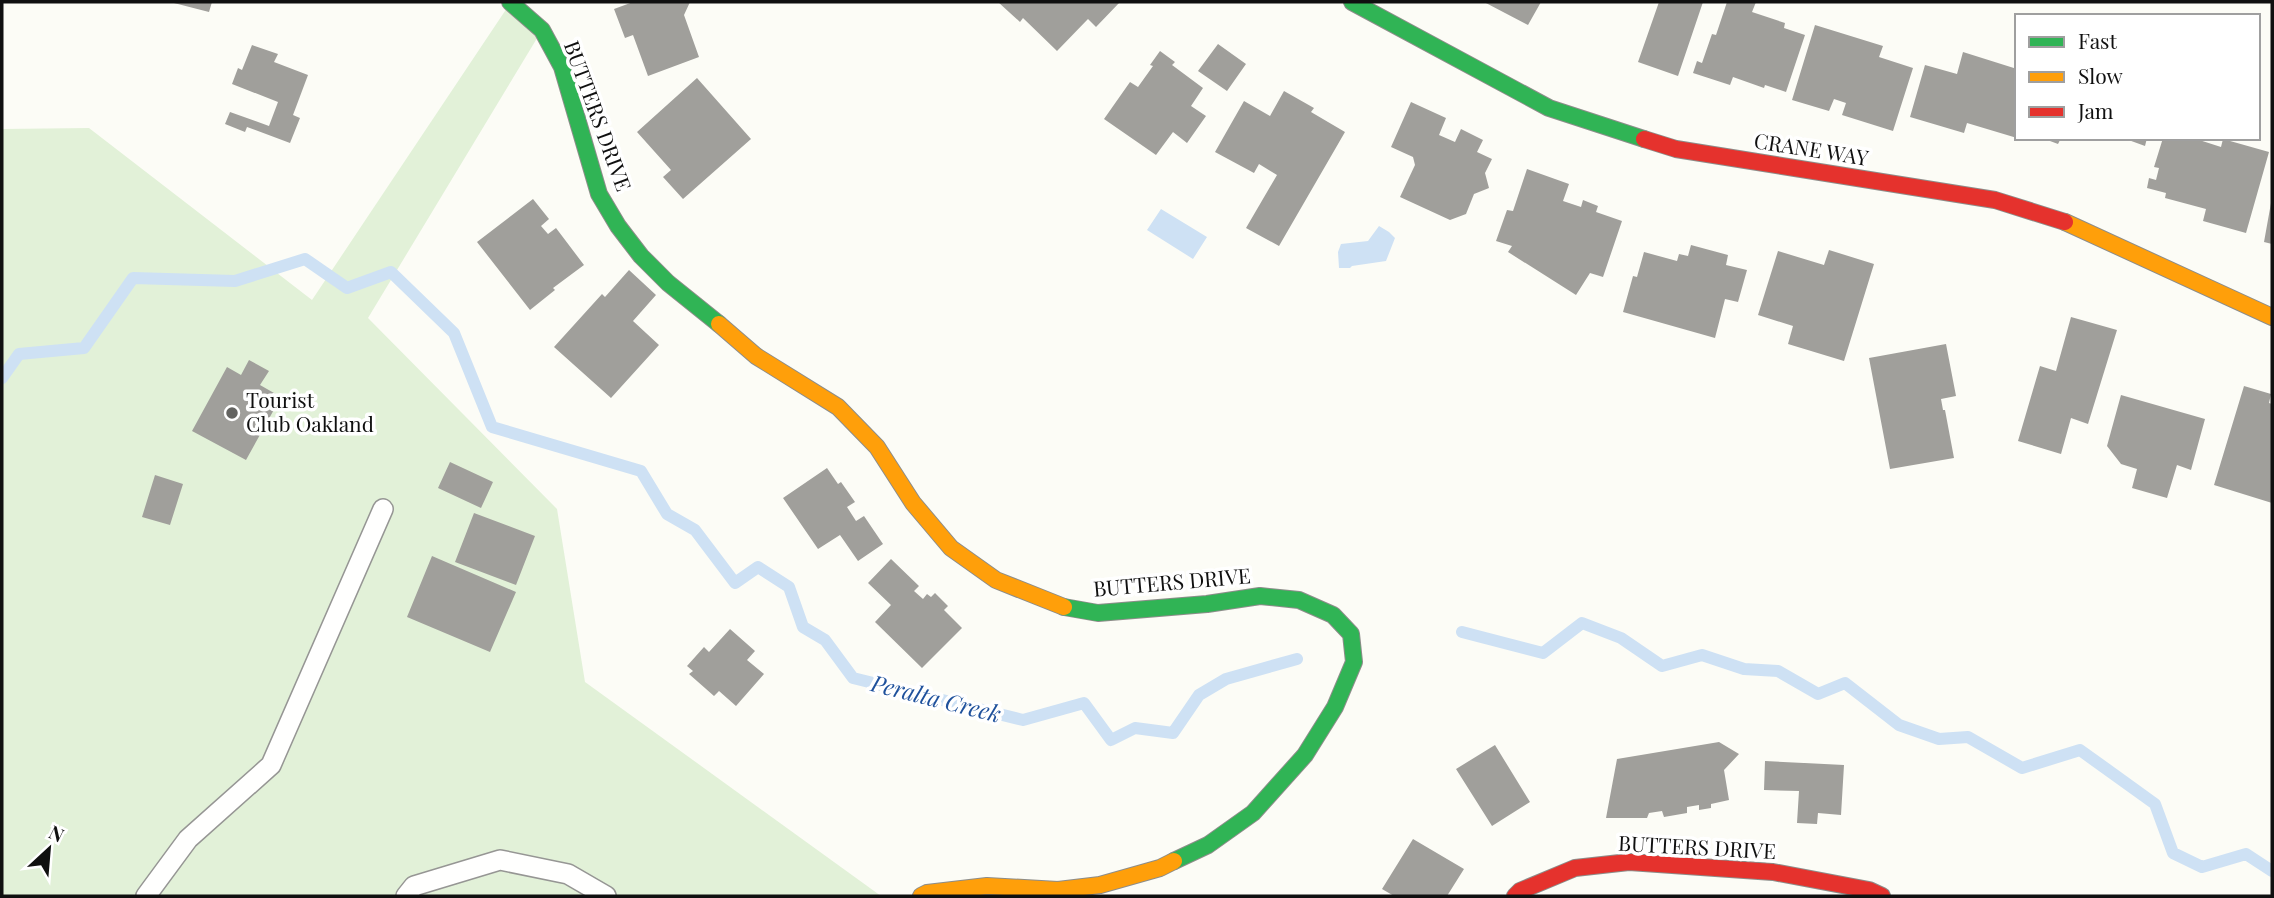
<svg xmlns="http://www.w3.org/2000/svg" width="2274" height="898" viewBox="0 0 2274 898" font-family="'Playfair Display',serif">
<rect width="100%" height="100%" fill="#fcfcf6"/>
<path fill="#e2f1d8" d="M 511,2 L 542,30 L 368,318 L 557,509 L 585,682 L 881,896 L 2,896 L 2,129 L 89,128 L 312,300 Z"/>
<path fill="#cee1f4" d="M 1161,209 L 1207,237 L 1193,259 L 1147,230 Z
M 1379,226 L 1389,232 L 1395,238 L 1386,261 L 1352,266 L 1350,268 L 1339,268 L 1338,252 L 1341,244 L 1368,241 Z"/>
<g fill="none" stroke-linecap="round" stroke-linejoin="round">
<path stroke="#cee1f4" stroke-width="12" d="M 2,378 L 19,354 L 84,348 L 133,278 L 235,281 L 305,259 L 347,288 L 391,272 L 454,333 L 492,427 L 641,471 L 667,514 L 695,530 L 735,583 L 758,567 L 789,587 L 803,627 L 825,640 L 853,678 L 1023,720 L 1084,703 L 1111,740 L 1135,728 L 1173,733 L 1199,695 L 1226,679 L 1297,659
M 1462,632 L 1543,653 L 1582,623 L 1621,638 L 1662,666 L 1702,655 L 1744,669 L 1778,671 L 1818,694 L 1845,683 L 1899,725 L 1939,739 L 1968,737 L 2022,768 L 2080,750 L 2155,804 L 2173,853 L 2202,867 L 2246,854 L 2272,871"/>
</g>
<path fill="#a09f9b" d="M 170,2 L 212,2 L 209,12 Z
M 633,2 L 690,2 L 684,15 L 699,57 L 648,76 L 633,35 L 625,38 L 614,9 Z
M 998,2 L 1120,2 L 1096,27 L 1088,19 L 1057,51 L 1023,18 L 1020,22 Z
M 1484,2 L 1541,2 L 1528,25 Z
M 1659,2 L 1703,2 L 1678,76 L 1638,62 Z
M 1727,2 L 1756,2 L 1752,12 L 1785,23 L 1784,28 L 1805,35 L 1786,92 L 1765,85 L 1764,88 L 1733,77 L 1730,85 L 1693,73 L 1697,61 L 1702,63 L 1712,34 L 1716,35 Z
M 1815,25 L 1883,46 L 1879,57 L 1913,68 L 1893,131 L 1842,115 L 1846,103 L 1834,99 L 1829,111 L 1792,100 Z
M 1218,44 L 1246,64 L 1227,91 L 1198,71 Z
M 252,45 L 278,54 L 274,62 L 308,75 L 293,115 L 300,118 L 290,143 L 247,127 L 245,132 L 225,124 L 230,112 L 269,126 L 278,102 L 232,84 L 238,68 L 242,70 Z
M 1160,51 L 1175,62 L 1172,65 L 1203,88 L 1191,106 L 1206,116 L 1187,143 L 1173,132 L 1156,155 L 1104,119 L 1130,82 L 1138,87 L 1153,66 L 1150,65 Z
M 1963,52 L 2017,69 L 2017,138 L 1967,123 L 1964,133 L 1910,117 L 1925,65 L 1957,74 Z
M 697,78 L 751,139 L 683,199 L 663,177 L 671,170 L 637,132 Z
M 1284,91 L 1314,108 L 1311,112 L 1345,132 L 1279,246 L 1246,228 L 1277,175 L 1259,164 L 1254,173 L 1215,152 L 1244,101 L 1270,116 Z
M 1411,102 L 1446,118 L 1439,135 L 1455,142 L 1461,129 L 1483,140 L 1477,152 L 1492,159 L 1485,173 L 1489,188 L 1474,194 L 1466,214 L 1450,220 L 1400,197 L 1415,165 L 1413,157 L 1391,147 Z
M 2042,138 L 2061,138 L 2058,144 Z
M 2123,138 L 2147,138 L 2145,146 Z
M 2163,138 L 2193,138 L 2221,147 L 2223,139 L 2269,152 L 2246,233 L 2203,221 L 2206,209 L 2165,198 L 2166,193 L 2147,188 L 2149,178 L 2156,180 L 2159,168 L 2154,167 Z
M 1527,169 L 1569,184 L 1563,201 L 1581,207 L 1583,200 L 1598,206 L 1596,212 L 1622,221 L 1603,277 L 1590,273 L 1576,295 L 1508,252 L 1512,246 L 1496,241 L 1507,210 L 1513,211 Z
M 533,199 L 549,219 L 541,226 L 548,234 L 556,228 L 584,265 L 553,288 L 555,290 L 530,310 L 477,242 Z
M 2271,203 L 2272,203 L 2272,244 L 2264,242 Z
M 1691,245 L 1728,255 L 1726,265 L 1747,270 L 1738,302 L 1725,299 L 1715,338 L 1623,312 L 1633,276 L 1637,277 L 1644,252 L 1677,261 L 1679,254 L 1688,256 Z
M 1829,250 L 1874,264 L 1844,361 L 1788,344 L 1793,326 L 1758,315 L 1778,251 L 1824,265 Z
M 629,270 L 656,295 L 633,321 L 659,345 L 611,398 L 554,347 L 602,294 L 605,297 Z
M 2071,317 L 2117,330 L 2088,424 L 2071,418 L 2061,454 L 2018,441 L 2040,366 L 2056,371 Z
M 1946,344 L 1956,396 L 1941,399 L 1943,410 L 1945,410 L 1954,458 L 1890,469 L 1869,358 Z
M 249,360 L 269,371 L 260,385 L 281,397 L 246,460 L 192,431 L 227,367 L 241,375 Z
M 2244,386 L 2271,394 L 2269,403 L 2272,404 L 2272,503 L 2214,485 Z
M 2121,395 L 2205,419 L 2191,470 L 2177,465 L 2167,498 L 2132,488 L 2137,469 L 2121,464 L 2107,446 Z
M 450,462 L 493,482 L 481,508 L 438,488 Z
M 827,468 L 838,484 L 841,482 L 855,502 L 847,507 L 856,521 L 864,516 L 883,544 L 858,561 L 840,535 L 818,549 L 783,498 Z
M 155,475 L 183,484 L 170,525 L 142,517 Z
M 474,513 L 535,536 L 516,585 L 455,562 Z
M 432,556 L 516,592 L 490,652 L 407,617 Z
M 891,559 L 919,586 L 914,591 L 923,599 L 927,594 L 931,597 L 935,593 L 948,606 L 944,610 L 962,628 L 922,668 L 875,622 L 891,605 L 868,583 Z
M 730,629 L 755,651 L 747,660 L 764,674 L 736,706 L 719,691 L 714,696 L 689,674 L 693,671 L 687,666 L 704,647 L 709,652 Z
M 1719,742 L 1739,754 L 1724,770 L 1729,800 L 1711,804 L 1711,808 L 1699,810 L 1699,805 L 1687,807 L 1687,813 L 1664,817 L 1662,811 L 1649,813 L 1647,818 L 1606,818 L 1617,759 Z
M 1495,745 L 1530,802 L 1492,826 L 1456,769 Z
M 1765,761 L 1844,765 L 1841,815 L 1818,813 L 1817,824 L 1797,823 L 1799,791 L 1764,790 Z
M 1413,839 L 1464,869 L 1447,896 L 1394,896 L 1382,889 Z"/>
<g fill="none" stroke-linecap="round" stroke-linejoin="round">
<g stroke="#969694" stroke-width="22">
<path id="lane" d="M 146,896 L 188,839 L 271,765 L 383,509
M 406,896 L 414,886 L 500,860 L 568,874 L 606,896"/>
</g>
<g stroke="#8d8d8a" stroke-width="18">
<path id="fast" d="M 510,2 L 542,30 L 562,67 L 599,194 L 618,226 L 641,256 L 668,283 L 719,324
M 1352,2 L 1549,108 L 1644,139
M 1064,607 L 1098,613 L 1207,604 L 1260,596 L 1299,600 L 1333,615 L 1351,634 L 1354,662 L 1335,707 L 1305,755 L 1253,813 L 1208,845 L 1174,861"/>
</g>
<g stroke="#8d8d8a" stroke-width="18">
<path id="slow" d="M 2065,222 L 2272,317
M 719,324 L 756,356 L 838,407 L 877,447 L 913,503 L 951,548 L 996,580 L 1064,607
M 921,896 L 927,893 L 987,886 L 1058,890 L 1100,885 L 1160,868 L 1174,861"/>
</g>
<g stroke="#8d8d8a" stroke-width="18">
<path id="jam" d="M 1644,139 L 1676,149 L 1995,200 L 2065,222
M 1515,896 L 1520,891 L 1575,868 L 1629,862 L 1773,872 L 1869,890 L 1882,896"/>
</g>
<use href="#lane" stroke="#fffffe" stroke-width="19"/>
<use href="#fast" stroke="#30b455" stroke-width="16"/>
<use href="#slow" stroke="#ff9f0a" stroke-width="16"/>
<use href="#jam" stroke="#e5322d" stroke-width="16"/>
</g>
<circle fill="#636360" stroke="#fff" stroke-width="2.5" cx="232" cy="413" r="7"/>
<g text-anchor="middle" stroke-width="7" stroke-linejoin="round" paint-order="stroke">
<g font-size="21" fill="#101010" stroke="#fff">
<text transform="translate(597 116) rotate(70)" y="7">BUTTERS DRIVE</text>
<text transform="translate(1811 150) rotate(9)" y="7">CRANE WAY</text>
<text transform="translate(1172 583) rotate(-5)" y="7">BUTTERS DRIVE</text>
<text transform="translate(1697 848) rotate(3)" y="7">BUTTERS DRIVE</text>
</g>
<g font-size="21" fill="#101010" stroke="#fff" text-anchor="start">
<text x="246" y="408">Tourist<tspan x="246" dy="24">Club Oakland</tspan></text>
</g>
<g font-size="23" font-style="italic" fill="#1f519c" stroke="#fff">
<text transform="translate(936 699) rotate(14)" y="8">Peralta Creek</text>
</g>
</g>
<rect width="2274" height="898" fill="none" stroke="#101010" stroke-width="7"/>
<rect x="2015" y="14" width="245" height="126" fill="#ffffff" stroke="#9f9f9f" stroke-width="2"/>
<rect x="2029" y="37" width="35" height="10" fill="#30b455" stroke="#9f9f9f" stroke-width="2"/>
<text x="2078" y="49" font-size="21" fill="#101010">Fast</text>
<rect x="2029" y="72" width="35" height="10" fill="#ff9f0a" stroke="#9f9f9f" stroke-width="2"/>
<text x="2078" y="84" font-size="21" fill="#101010">Slow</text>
<rect x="2029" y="107" width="35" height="10" fill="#e5322d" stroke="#9f9f9f" stroke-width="2"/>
<text x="2078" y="119" font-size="21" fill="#101010">Jam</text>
<g transform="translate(49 849) rotate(26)" stroke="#ffffff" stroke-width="5" paint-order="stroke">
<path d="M0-5L12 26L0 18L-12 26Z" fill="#101010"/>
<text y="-10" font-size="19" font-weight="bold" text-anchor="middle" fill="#101010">N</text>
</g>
</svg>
